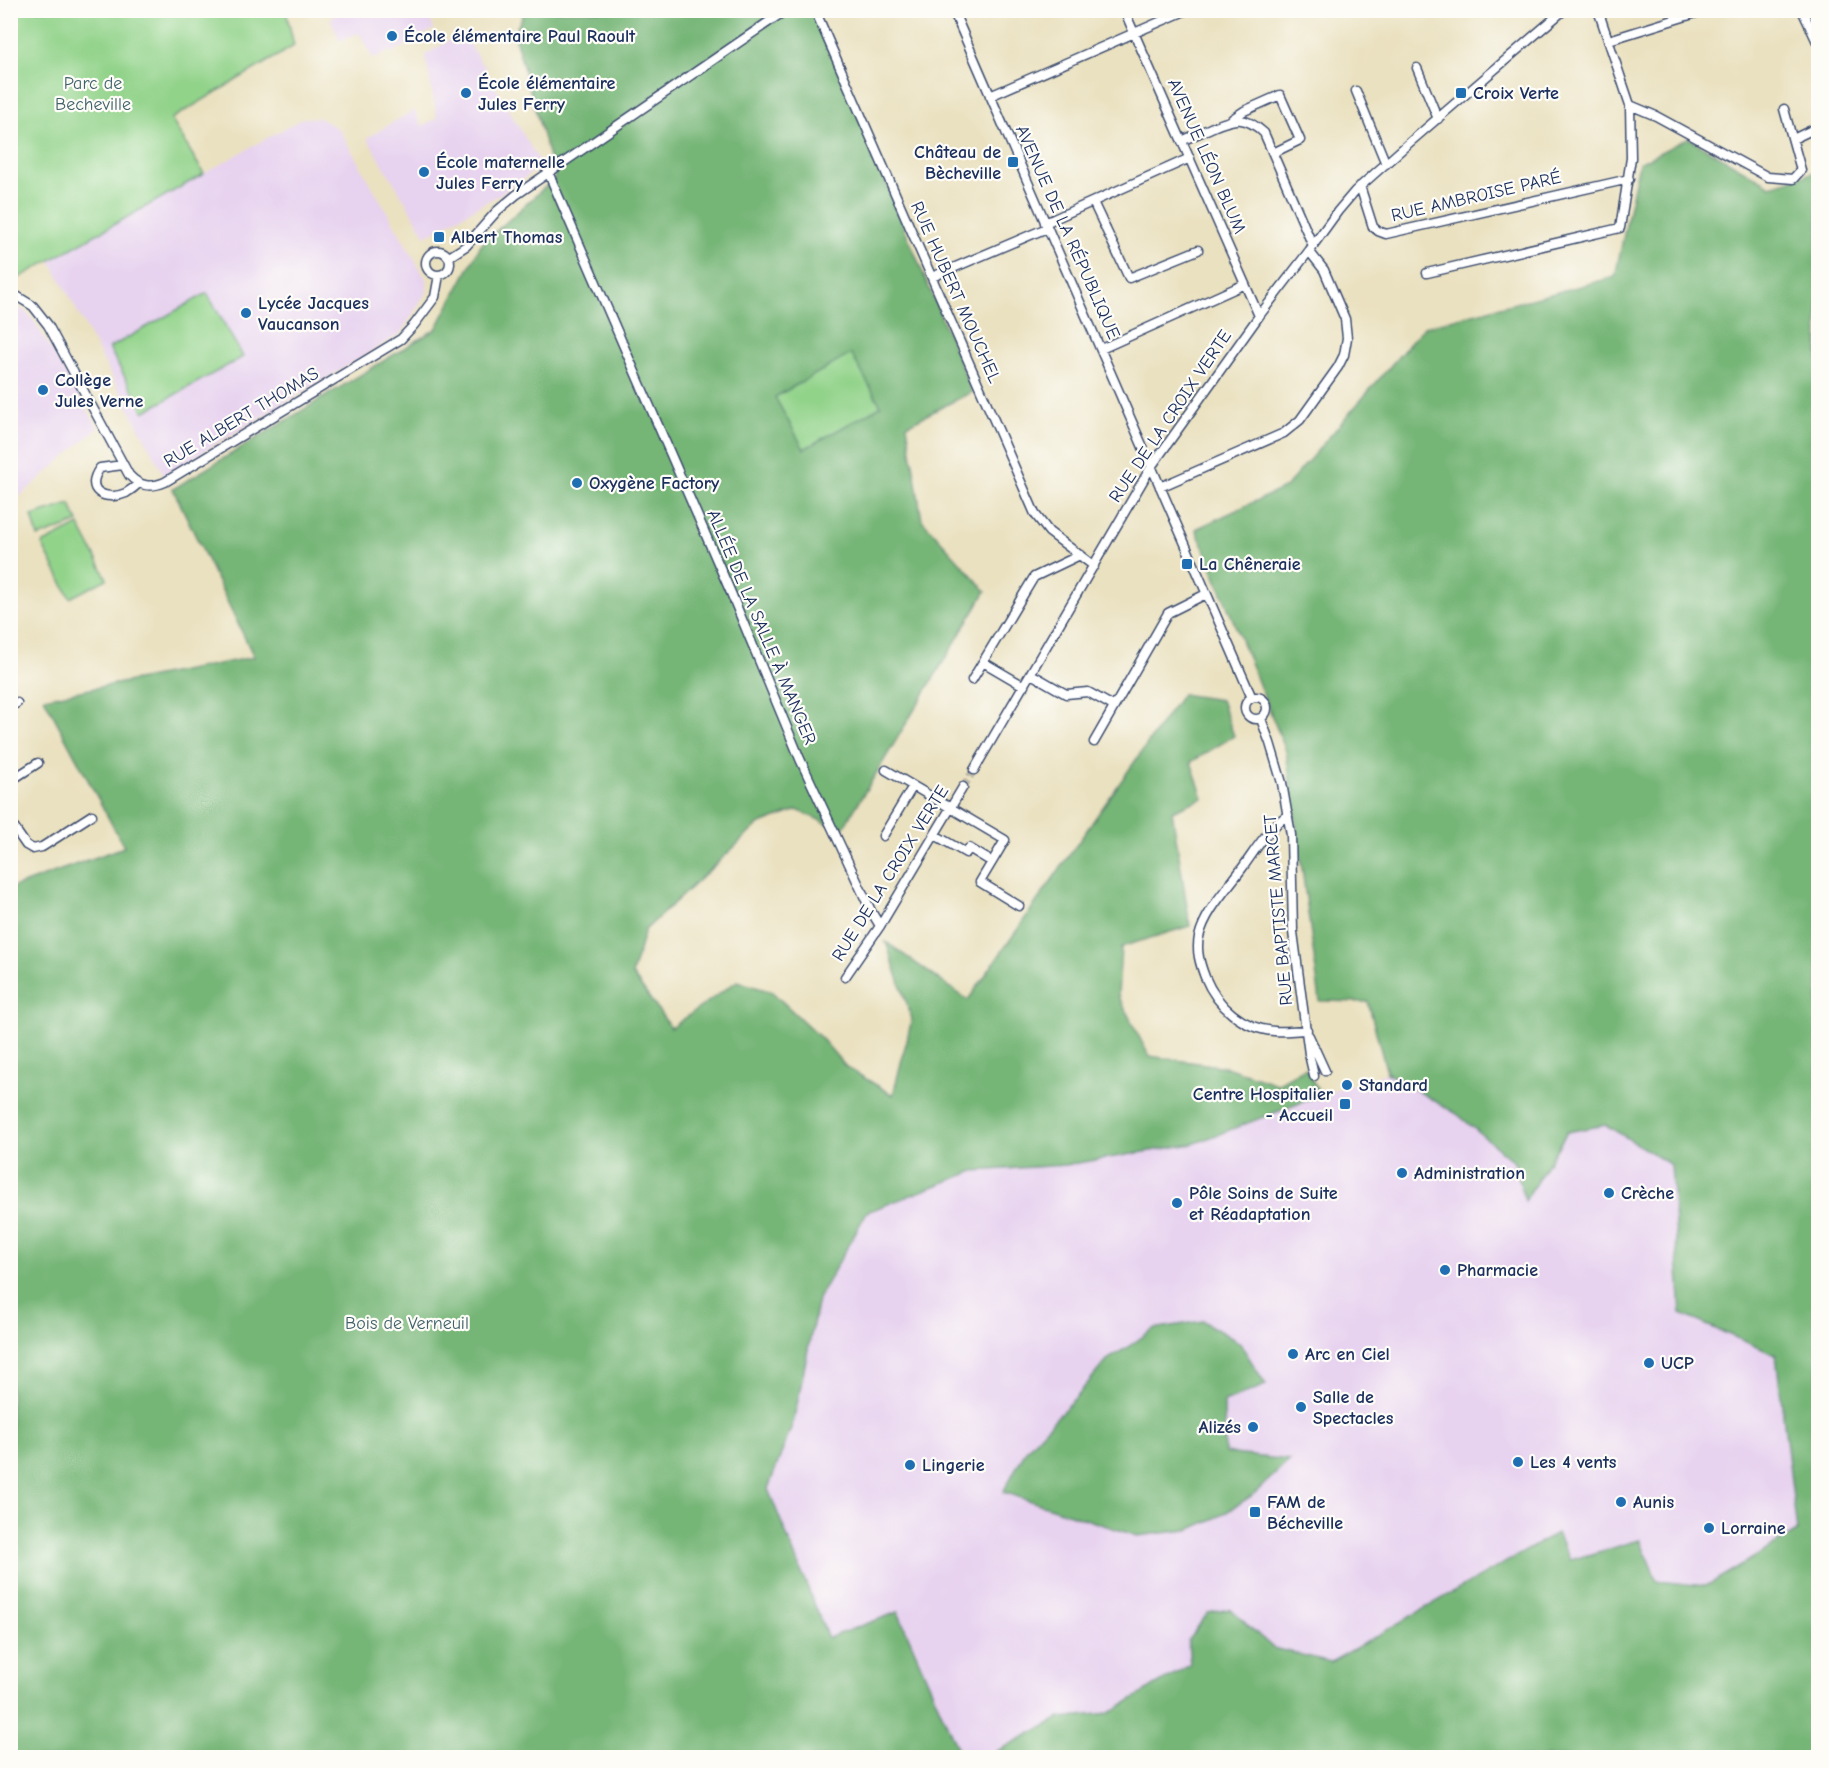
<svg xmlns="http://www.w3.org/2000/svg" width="1829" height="1768" viewBox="0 0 1829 1768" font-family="'Comic Neue',sans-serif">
<rect width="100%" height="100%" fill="#fdfcf7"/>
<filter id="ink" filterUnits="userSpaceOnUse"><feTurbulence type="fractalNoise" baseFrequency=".0167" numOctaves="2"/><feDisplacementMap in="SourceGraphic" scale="12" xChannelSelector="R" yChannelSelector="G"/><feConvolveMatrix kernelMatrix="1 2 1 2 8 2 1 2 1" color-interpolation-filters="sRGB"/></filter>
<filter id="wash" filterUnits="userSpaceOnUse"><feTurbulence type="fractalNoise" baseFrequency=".008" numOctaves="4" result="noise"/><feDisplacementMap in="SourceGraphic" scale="24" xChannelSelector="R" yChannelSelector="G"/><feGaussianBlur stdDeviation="1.35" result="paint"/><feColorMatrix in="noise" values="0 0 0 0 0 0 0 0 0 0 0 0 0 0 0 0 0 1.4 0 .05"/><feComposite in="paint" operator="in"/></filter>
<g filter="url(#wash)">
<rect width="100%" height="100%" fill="#eae1c0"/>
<path fill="#e7d2ef" d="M 331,11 L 434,11 L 428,15 L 434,29 L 392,53 L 390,51 L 373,59 L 359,33 L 340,41 L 330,18 L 334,16 Z
M 463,32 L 482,65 L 485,64 L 486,66 L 484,68 L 542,166 L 502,193 L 426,236 L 367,138 L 414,110 L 422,126 L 437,118 L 425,55 Z
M 303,118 L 319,118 L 339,129 L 427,281 L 427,291 L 400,334 L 164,475 L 50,260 Z
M 11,304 L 23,310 L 33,319 L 98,428 L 11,504 Z
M 1387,1073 L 1457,1114 L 1514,1162 L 1525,1201 L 1566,1132 L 1606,1125 L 1671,1165 L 1681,1314 L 1776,1355 L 1797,1532 L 1706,1586 L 1657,1581 L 1640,1540 L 1569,1560 L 1557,1533 L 1331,1662 L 1273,1648 L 1230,1609 L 1191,1665 L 1109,1713 L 1060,1718 L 984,1757 L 961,1758 L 898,1612 L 828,1638 L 768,1489 L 794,1420 L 818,1299 L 867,1212 L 974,1171 L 1066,1165 L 1193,1144 L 1321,1095 Z"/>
<path fill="#92d38a" stroke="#568174" stroke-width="1.5" d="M 11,10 L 286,11 L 294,46 L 171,119 L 204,174 L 17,279 L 11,278 Z
M 207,293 L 243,357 L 144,412 L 109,348 Z
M 851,353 L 881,406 L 804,450 L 774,397 Z
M 70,504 L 78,522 L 38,537 L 32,516 Z
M 79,525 L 107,579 L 70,598 L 42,544 Z"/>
<path fill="#75b576" stroke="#48726a" stroke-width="1.5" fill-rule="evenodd" d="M 525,11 L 815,11 L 972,392 L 907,425 L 922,520 L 986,591 L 842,830 L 797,810 L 758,825 L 645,930 L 632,974 L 671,1028 L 737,981 L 772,992 L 822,1039 L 846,1067 L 893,1095 L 912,1019 L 886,942 L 968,1000 L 1182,694 L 1221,700 L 1234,736 L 1191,762 L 1203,798 L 1172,811 L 1190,926 L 1121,947 L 1118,995 L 1149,1056 L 1226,1067 L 1277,1084 L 1305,1068 L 1321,1095 L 1193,1144 L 1066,1165 L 974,1171 L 867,1212 L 818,1299 L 794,1420 L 768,1489 L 828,1638 L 898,1612 L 961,1757 L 11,1758 L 11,888 L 124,847 L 44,698 L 254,657 L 173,489 L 436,329 L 481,245 L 555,178 L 514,34 ZM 851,354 L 881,406 L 804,449 L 775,397 Z
M 1688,138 L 1771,186 L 1818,171 L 1818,1757 L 984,1758 L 1060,1718 L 1109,1713 L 1190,1665 L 1188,1640 L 1208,1613 L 1230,1609 L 1273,1648 L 1331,1662 L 1557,1533 L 1570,1560 L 1640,1540 L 1657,1581 L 1706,1586 L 1797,1532 L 1776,1355 L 1681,1314 L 1671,1165 L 1606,1125 L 1567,1132 L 1525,1201 L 1514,1162 L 1457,1114 L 1387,1073 L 1368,1002 L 1320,1001 L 1286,751 L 1196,529 L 1286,487 L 1424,327 L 1615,277 L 1639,163 Z
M 1203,1321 L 1240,1343 L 1266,1385 L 1224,1402 L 1225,1453 L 1290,1460 L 1253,1495 L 1222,1515 L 1188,1530 L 1137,1536 L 1003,1492 L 1026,1450 L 1076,1397 L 1107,1360 L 1131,1345 L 1153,1329 Z"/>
</g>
<g filter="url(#ink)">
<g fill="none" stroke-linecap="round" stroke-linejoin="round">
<path stroke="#c1bdac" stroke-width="8" stroke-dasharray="8 4" stroke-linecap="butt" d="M 963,787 L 974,770"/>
<g stroke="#3a4a6d" stroke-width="11">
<path id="street" d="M 815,10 L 1035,514 L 1049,532 L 1094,566
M 953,10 L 1252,698
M 1124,10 L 1259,316
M 1802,10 L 1818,44
M 1609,40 L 1706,10
M 1417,68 L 1438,119
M 1356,91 L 1386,164
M 990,96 L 1187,10
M 1630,105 L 1656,116 L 1768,177 L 1793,179 L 1801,170 L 1784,109
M 1232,119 L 1244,111 L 1280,95 L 1300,140 L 1273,153
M 1793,139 L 1818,127
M 1182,141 C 1192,136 1202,132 1213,127 C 1235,118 1245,115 1264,133 L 1313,246
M 548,172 L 731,593 L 800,759 L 871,911 L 880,926
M 1360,186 L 1373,227 L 1378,231 L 1386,234 L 1629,179
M 1093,202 L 1129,278 L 1198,250
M 1045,223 L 1190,158
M426 263a12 12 0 1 1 24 0a12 12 0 1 1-24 0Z
M 449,257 L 466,246 L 497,211 L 516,195 L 786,10
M 1427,273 L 1620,228 L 1631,158 L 1630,105 L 1598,10
M 932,277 L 1047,228
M 10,292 L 33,306 L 48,325 L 129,475 C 140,487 151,488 165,482 L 401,339 L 414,325 L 435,297 L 439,275
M 1101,349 L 1245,284
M 123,465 L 100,468 C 83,491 106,502 126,493 C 131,490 135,487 139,483
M 1160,487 L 1284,433 L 1300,420 L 1338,367 L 1344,355 L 1347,338 L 1345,319 L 1324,270 L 1309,251
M 983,662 L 1024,686
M 1031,674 L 1066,694 L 1088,692 L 1113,706
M 972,680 L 1034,577 L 1080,555
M1245 708a11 11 0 1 1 22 0a11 11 0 1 1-22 0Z
M 10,707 L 17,703
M 1261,719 L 1270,743 L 1282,783 L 1291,835 L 1293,932 L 1309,1054 L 1314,1076
M 1094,742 L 1168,613 L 1206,594
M 886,770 L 1005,840 L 992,862
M 974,770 L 1151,467 L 1259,316 L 1309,251 L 1338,211 L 1355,191 L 1409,143 L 1564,10
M 10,781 L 38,763
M 1288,815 C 1269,827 1256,849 1243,867 C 1228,888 1205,911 1199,937 C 1196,951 1200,964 1205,977 C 1217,1006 1243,1029 1274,1031 C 1285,1032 1296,1030 1307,1030
M 10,822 L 26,845 L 33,849 L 42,847 L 92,815
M 935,835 L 966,853 L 969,848 L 992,862 L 980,882 L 1019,906
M 883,836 L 913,786
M 845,977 L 880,926 L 963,787
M 1309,1036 L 1325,1071"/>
</g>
<use href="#street" stroke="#fff" stroke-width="8"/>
</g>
</g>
<g fill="#1f6fb2" stroke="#fdfcf7" stroke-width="2">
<circle cx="392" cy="36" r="6"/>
<circle cx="466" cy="93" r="6"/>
<rect x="1455" y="87" width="12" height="12" rx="3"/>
<rect x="1007" y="156" width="12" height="12" rx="3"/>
<circle cx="424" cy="172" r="6"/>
<rect x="433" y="231" width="12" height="12" rx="3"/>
<circle cx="246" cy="313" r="6"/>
<circle cx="43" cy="390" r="6"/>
<circle cx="577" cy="483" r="6"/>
<rect x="1181" y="558" width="12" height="12" rx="3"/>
<circle cx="1347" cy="1085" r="6"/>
<rect x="1339" y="1098" width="12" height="12" rx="3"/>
<circle cx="1402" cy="1173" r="6"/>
<circle cx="1609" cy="1193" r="6"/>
<circle cx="1177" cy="1203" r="6"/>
<circle cx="1445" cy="1270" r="6"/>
<circle cx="1293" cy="1354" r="6"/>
<circle cx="1649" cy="1363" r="6"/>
<circle cx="1301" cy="1407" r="6"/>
<circle cx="1253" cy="1427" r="6"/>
<circle cx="1518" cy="1462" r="6"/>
<circle cx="910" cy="1465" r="6"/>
<circle cx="1621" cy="1502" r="6"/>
<rect x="1249" y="1506" width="12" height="12" rx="3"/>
<circle cx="1709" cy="1528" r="6"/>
</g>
<g text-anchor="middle" stroke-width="4.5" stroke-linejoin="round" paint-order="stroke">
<g font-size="18" font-weight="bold" fill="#1b2f5e" stroke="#fdfcf7" text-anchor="start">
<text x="404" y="42">École élémentaire Paul Raoult</text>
<text x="478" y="89">École élémentaire<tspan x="478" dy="21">Jules Ferry</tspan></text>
<text x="1473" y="99">Croix Verte</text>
<text x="1001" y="158" text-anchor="end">Château de<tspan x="1001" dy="21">Bècheville</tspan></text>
<text x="436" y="168">École maternelle<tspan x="436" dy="21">Jules Ferry</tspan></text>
<text x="451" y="243">Albert Thomas</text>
<text x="258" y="309">Lycée Jacques<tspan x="258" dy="21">Vaucanson</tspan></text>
<text x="55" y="386">Collège<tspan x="55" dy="21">Jules Verne</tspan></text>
<text x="589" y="489">Oxygène Factory</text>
<text x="1199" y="570">La Chêneraie</text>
<text x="1359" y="1091">Standard</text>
<text x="1333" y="1100" text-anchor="end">Centre Hospitalier<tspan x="1333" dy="21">- Accueil</tspan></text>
<text x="1414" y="1179">Administration</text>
<text x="1189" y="1199">Pôle Soins de Suite<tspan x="1189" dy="21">et Réadaptation</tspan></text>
<text x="1621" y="1199">Crèche</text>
<text x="1457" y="1276">Pharmacie</text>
<text x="1305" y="1360">Arc en Ciel</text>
<text x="1661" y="1369">UCP</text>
<text x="1313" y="1403">Salle de<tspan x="1313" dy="21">Spectacles</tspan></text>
<text x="1241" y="1433" text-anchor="end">Alizés</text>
<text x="1530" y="1468">Les 4 vents</text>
<text x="922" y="1471">Lingerie</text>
<text x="1267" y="1508">FAM de<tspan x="1267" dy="21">Bécheville</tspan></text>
<text x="1633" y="1508">Aunis</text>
<text x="1721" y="1534">Lorraine</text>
</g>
<g font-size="18" fill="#3f606b" stroke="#fdfcf7">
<text x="93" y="89">Parc de<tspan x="93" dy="21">Becheville</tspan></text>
<text x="407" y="1329">Bois de Verneuil</text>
</g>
<g font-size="18" fill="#1b2f5e" stroke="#fdfcf7">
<text transform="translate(1207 156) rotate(66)" y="6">AVENUE LÉON BLUM</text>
<text transform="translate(1476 196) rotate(-13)" y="6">RUE AMBROISE PARÉ</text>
<text transform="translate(1068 232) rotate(66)" y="6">AVENUE DE LA RÉPUBLIQUE</text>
<text transform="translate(956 292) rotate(66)" y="6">RUE HUBERT MOUCHEL</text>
<text transform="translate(1170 416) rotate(-56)" y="6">RUE DE LA CROIX VERTE</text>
<text transform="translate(241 417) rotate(-31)" y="6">RUE ALBERT THOMAS</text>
<text transform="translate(762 627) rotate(67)" y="6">ALLÉE DE LA SALLE À MANGER</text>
<text transform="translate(890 873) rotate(-58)" y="6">RUE DE LA CROIX VERTE</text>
<text transform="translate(1278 910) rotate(-95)" y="6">RUE BAPTISTE MARCET</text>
</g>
</g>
<rect width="1829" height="1768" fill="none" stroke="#fdfcf7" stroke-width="36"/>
</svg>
